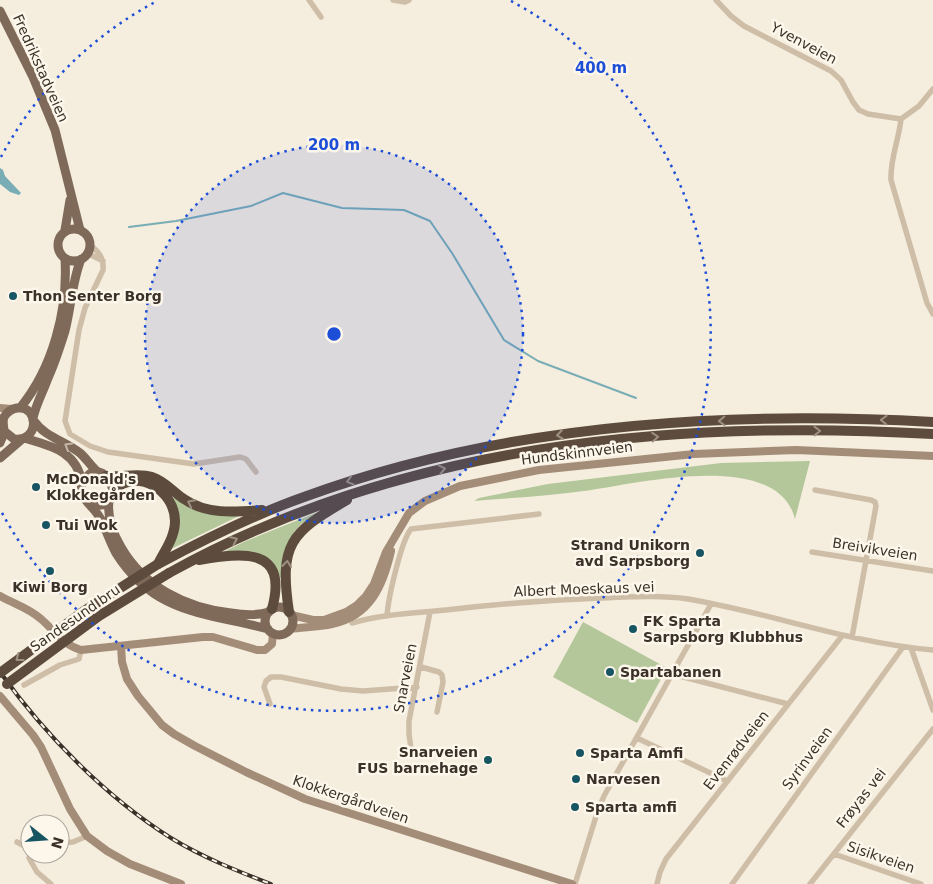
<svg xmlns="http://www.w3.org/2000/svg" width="933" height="884" viewBox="0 0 933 884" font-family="'DejaVu Sans',sans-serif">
<rect width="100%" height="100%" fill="#f5eddd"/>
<path fill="#b3c79b" d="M 810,461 L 795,519 C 777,448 635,484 584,491 C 548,496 510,498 474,501 L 479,498 L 548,484 L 721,463 Z
M 176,496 L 241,515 L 171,549 L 172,499 Z
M 323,510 C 320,513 312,517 307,520 C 287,533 283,555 282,578 L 279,578 L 274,566 L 219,554 L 246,541 Z
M 583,622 L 667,668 L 637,723 L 553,677 Z"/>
<path fill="#78adb6" d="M 0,168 L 3,170 L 5,176 L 21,193 L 19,195 L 10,192 L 0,184 Z"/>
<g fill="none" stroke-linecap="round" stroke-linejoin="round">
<path stroke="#78adb6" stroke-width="2" d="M 129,227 L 176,221 L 251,206 L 283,193 L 342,208 L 404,210 L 430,221 L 452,253 L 504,340 L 538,361 L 636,398"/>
<path stroke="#cfbea7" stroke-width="5.5" d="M 309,0 L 321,17
M 393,0 L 405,2 L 409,0
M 716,0 L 731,16 L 744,26 L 831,71 L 841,80 L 853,102 L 859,110 L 868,114 L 901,119
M 901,119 C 899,139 890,159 891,180 L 927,303 L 933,314
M 901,119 L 919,106 L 933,89
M 90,245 C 99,252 104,258 103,270 L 85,308 L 79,330 L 65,421 L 70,434 L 90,446 L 108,452 L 194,464 L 240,457 L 246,459 L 256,472
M 87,253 L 103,261
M 815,490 L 871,500 L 875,502 L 876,506 L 852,637
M 812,552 L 933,571
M 387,616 C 388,599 401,541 411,529 L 539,514
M 352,623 C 382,614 415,613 446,610 C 497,604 549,600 601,598 C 629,597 660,595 688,599 C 771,613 849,643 933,650
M 911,648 L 933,710
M 421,667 L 439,672 L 442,675 L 443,682 L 437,712
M 672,674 L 788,704
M 24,685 L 60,665 L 79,659 L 81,650
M 270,704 L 264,687 L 266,681 L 271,677 L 281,677 L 341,689 L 363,691 L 417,687
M 637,738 L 727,781
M 411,749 L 409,734 L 409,721 L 430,612
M 17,842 L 30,849
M 60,843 L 73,842 L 87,836
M 31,854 L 29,858 L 37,872 L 51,884
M 834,854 L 921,884
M 575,884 L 598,810 L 604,796 L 711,604
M 657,884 L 660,872 L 666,859 L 842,636
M 732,884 L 903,647
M 810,884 L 933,729"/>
<path stroke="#a48d78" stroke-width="8" d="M 0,408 L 12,409
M 0,596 C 14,604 29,608 41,619 C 54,630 63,645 81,650 L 203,637 L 213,637 L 257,650 L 265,650 L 272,644 L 273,633
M 291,615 L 313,620 L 324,620 L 346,612 L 357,605 L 366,596 L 374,584 L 386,552 L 409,513 L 425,501 L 460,486 L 539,470 L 694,454 L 796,450 L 933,456
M 290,629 C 304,627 318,627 332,624 C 370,616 383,586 391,551
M 121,646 L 122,662 L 127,679 L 138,696 L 162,725 L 174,734 L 195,746 L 246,772 L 305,799 L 572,884
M 0,696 L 33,735 L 41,747 L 70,809 L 87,836 L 107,851 L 130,864 L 181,884"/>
<path stroke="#7f6958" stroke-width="9" d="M 0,11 L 33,77 L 55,130 L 80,230
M58 245a16 16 0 1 1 32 0a16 16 0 1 1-32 0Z
M 65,230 L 70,200
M 20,408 C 53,368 68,310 65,259
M 33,418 C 36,404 43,392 48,378 C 55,363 60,347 65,331 C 71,307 72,282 81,259
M 34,421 C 45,437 65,441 80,453 C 87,459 92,468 99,473
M 24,438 C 51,446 77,451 82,483
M 0,443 C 1,439 4,435 4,432 C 4,426 2,422 4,417 C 7,412 11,409 17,408 C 39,405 40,442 14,439 L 4,431
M 0,458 L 22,439
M 109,500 C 107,517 112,532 121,547 C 144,587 186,608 231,613 C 244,615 257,616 269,612
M 90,504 C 134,515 104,445 82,483 C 78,499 93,505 100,518 C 106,529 110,542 116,553 C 155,615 205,612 268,629
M265 621a14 14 0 1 1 28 0a14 14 0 1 1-28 0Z"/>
<path stroke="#5d4c3e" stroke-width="10" d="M 106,476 C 122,478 137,472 152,477 C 165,481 173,492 184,499 C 207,515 236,512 262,510
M 113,491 C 137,466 175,491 175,521 C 175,537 165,550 158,564
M 199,560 C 242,553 289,546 272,609
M 158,564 C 205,539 253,515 304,497 C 503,424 723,410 933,422
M 169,573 C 402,444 671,419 933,434
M 289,612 C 279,544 290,533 347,500"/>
<g stroke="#3b3128" stroke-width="4">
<path id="rail" d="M 0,672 C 45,735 106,797 171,838 C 202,857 237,871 271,884"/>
</g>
<use href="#rail" stroke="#fcf6eb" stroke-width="2" stroke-dasharray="5.5" stroke-linecap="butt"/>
<path stroke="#5d4c3e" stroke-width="10" d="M 0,673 L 84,611 L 158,564
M 7,684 L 99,616 L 169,573"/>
</g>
<defs><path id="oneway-chevron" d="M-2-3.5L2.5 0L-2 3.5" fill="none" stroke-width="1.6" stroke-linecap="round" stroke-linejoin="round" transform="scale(1.25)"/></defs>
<g stroke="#9d9083">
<use href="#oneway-chevron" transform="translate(884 420) rotate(-178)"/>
<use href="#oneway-chevron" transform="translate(722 421) rotate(178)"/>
<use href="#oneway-chevron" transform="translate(817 431)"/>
<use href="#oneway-chevron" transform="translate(560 435) rotate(172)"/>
<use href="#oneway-chevron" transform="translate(655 437) rotate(-4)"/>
<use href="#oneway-chevron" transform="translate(442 469) rotate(-13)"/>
<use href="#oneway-chevron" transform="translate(350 481) rotate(163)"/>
<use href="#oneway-chevron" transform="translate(191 503) rotate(-153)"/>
<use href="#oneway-chevron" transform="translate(234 540) rotate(-25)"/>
<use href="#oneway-chevron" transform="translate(287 564) rotate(-83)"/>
<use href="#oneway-chevron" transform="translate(19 658) rotate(143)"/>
</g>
<use stroke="#c4b7a9" href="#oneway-chevron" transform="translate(68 446) rotate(-150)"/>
<circle cx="334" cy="334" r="189" fill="#1d4ed8" fill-opacity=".12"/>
<g fill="none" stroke="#1d4ed8" stroke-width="2.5" stroke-dasharray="2.5 5">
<circle cx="334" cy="334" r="189"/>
<path d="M1 157A377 377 0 0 1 157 1M511 1A377 377 0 1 1 1 511"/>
</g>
<g fill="#185562" stroke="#fcf6eb" stroke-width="2">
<circle cx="13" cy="296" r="5"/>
<circle cx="36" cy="487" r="5"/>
<circle cx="46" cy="525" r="5"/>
<circle cx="700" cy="553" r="5"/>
<circle cx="50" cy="571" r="5"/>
<circle cx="633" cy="629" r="5"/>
<circle cx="610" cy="672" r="5"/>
<circle cx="580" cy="753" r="5"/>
<circle cx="488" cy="760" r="5"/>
<circle cx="576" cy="779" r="5"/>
<circle cx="575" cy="807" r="5"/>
</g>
<g text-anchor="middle" stroke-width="5" stroke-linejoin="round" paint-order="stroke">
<g font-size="14" fill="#3b3128" stroke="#fcf6eb">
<text transform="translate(804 43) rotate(28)" y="5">Yvenveien</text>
<text transform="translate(41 68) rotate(66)" y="5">Fredrikstadveien</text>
<text transform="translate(577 453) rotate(-7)" y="5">Hundskinnveien</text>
<text transform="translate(875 549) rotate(9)" y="5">Breivikveien</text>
<text transform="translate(584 589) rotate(-2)" y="5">Albert Moeskaus vei</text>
<text transform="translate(75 618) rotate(-35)" y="5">Sandesund bru</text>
<text transform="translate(405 678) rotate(-79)" y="5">Snarveien</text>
<text transform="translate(736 750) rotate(-52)" y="5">Evenrødveien</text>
<text transform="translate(807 758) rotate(-54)" y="5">Syrinveien</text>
<text transform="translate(861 798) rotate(-52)" y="5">Frøyas vei</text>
<text transform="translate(351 799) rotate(19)" y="5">Klokkergårdveien</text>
<text transform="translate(881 857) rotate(19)" y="5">Sisikveien</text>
</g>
<g font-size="14" font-weight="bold" fill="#3b3128" stroke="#fcf6eb" text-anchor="start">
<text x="23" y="301">Thon Senter Borg</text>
<text x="46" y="484">McDonald's<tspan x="46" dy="16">Klokkegården</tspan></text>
<text x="56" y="530">Tui Wok</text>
<text x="690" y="550" text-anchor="end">Strand Unikorn<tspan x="690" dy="16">avd Sarpsborg</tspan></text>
<text x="50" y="592" text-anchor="middle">Kiwi Borg</text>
<text x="643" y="626">FK Sparta<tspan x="643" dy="16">Sarpsborg Klubbhus</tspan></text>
<text x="620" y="677">Spartabanen</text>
<text x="478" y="757" text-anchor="end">Snarveien<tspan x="478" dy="16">FUS barnehage</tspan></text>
<text x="590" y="758">Sparta Amfi</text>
<text x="586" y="784">Narvesen</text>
<text x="585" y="812">Sparta amfi</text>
</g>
</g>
<circle cx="334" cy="334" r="8" fill="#1d4ed8" stroke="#fcf6eb" stroke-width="2.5"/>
<g font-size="15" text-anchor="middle" font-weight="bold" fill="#1d4ed8" stroke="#fcf6eb" stroke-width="5" stroke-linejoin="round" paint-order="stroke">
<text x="601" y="73">400 m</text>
<text x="334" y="150">200 m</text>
</g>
<g transform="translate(45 839) rotate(107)"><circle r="24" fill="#fcf6eb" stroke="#afa79d"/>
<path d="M0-4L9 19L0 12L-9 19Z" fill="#185562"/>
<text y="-8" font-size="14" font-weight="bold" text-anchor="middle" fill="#3b3128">N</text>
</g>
</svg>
